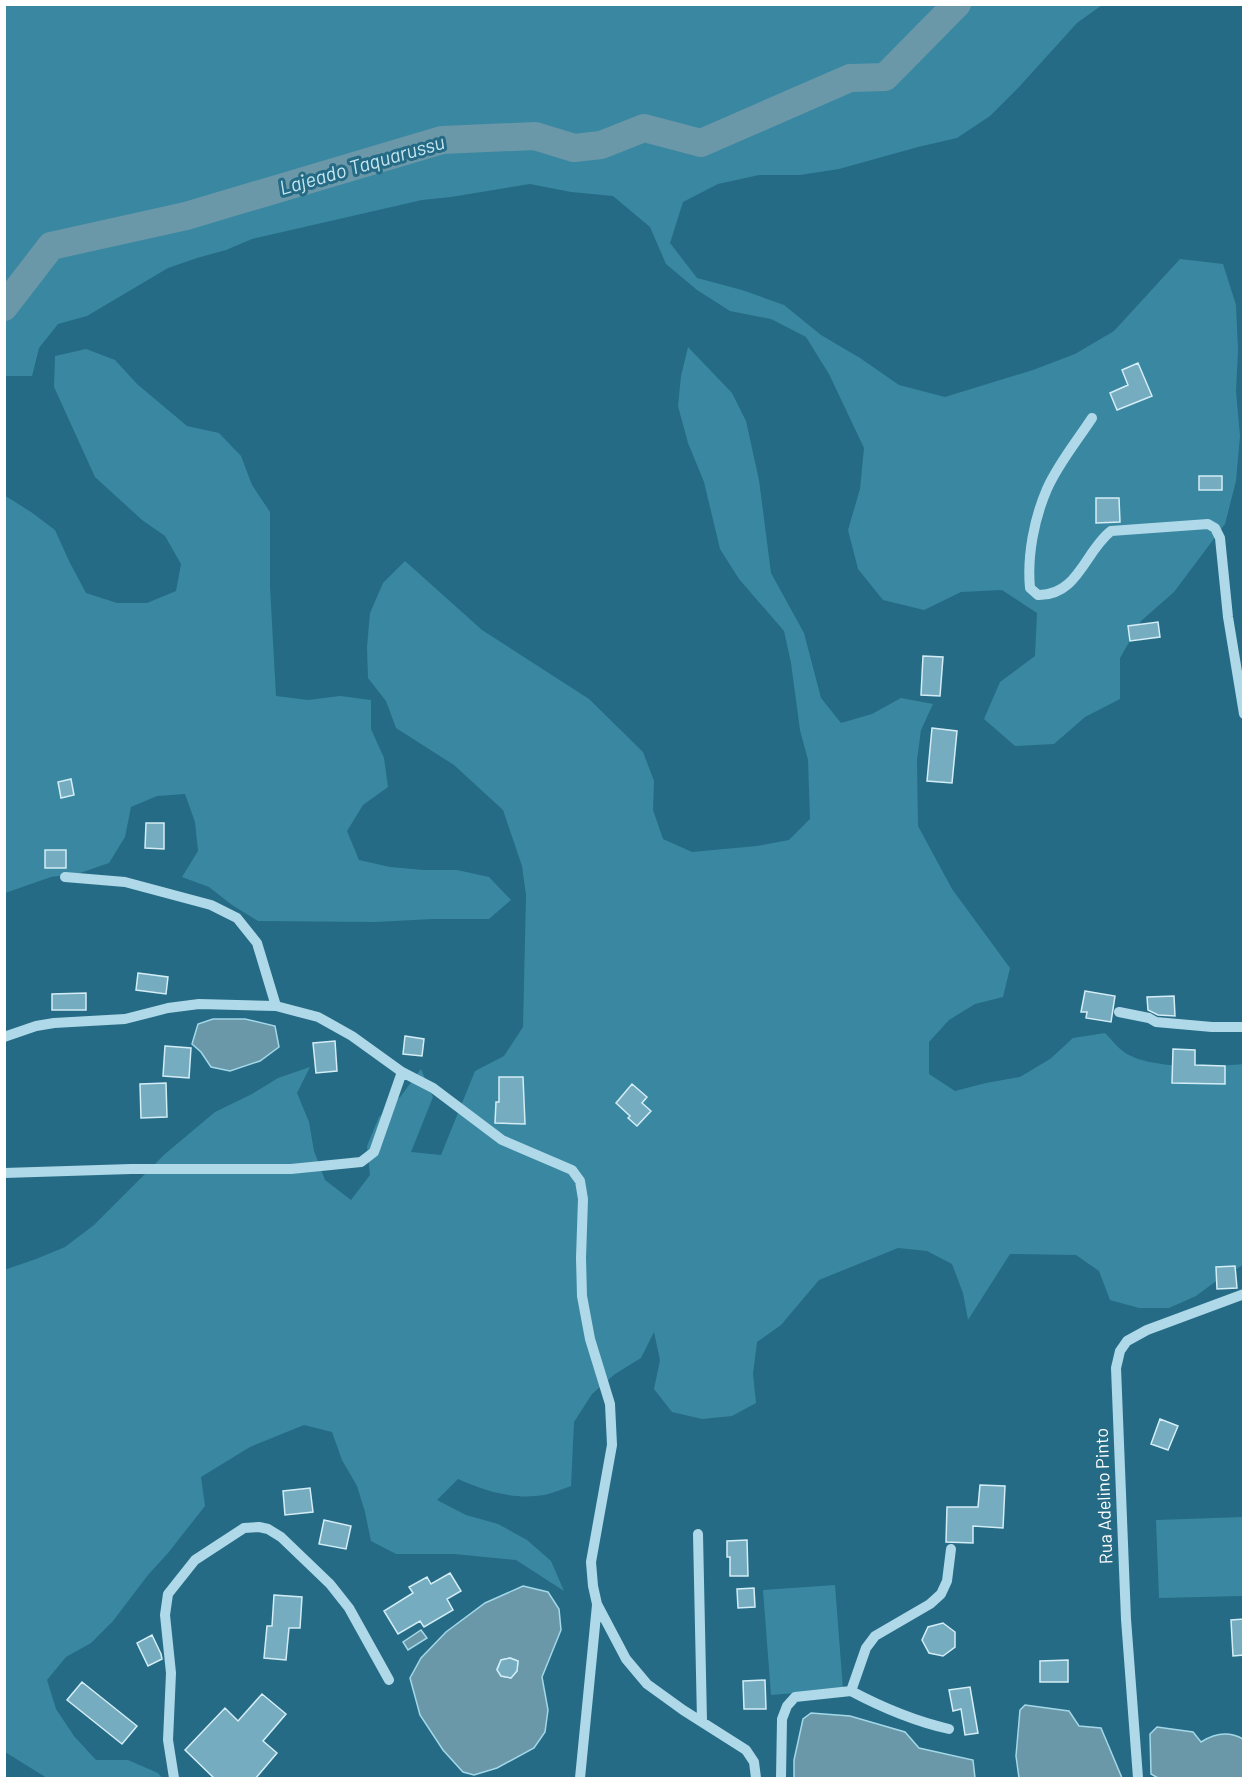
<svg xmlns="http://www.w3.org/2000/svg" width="1248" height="1783" viewBox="0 0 1248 1783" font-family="Barlow,sans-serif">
<rect width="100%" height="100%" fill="#256b85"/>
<path fill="#3a87a1" d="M 4,5 L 1102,5 L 1077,23 L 1019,87 L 990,116 L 957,138 L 918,147 L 839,169 L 800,175 L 759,175 L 718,184 L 683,202 L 670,243 L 697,278 L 742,290 L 784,305 L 821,335 L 860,358 L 899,385 L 945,397 L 1033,370 L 1075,354 L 1114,331 L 1180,259 L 1223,264 L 1236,305 L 1238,350 L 1236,391 L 1240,436 L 1236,481 L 1225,524 L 1174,592 L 1141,621 L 1120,658 L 1120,699 L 1085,717 L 1054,744 L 1015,746 L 984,719 L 1000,682 L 1035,656 L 1037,613 L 1002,590 L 961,592 L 924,610 L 883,600 L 858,569 L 848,530 L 860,489 L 864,448 L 829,374 L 806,337 L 771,319 L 730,311 L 697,290 L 666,264 L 650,227 L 613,196 L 571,192 L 530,184 L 451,197 L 422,200 L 252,239 L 226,250 L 197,258 L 168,268 L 87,316 L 58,324 L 39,348 L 32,376 L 5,376 Z
M 688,347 L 732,393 L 746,421 L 759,480 L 771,573 L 804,633 L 821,698 L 841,723 L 872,714 L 901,698 L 933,704 L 921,730 L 917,760 L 918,826 L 952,889 L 1010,968 L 1003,997 L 975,1004 L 949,1020 L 929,1042 L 929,1074 L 955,1091 L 986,1083 L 1020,1077 L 1050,1059 L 1073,1038 L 1105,1033 C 1112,1040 1120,1051 1129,1055 C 1155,1069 1214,1067 1243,1064 L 1243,1265 L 1219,1279 L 1196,1296 L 1169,1308 L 1139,1308 L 1110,1300 L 1099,1271 L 1076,1255 L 1010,1254 L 968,1320 L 963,1293 L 952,1264 L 927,1251 L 898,1248 L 819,1280 L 781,1325 L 757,1342 L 753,1374 L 756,1403 L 732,1416 L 702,1419 L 672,1412 L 654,1389 L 660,1360 L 654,1332 L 641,1358 L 615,1374 L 592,1394 L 574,1422 L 571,1486 C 562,1489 553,1493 544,1495 C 514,1500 485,1491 458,1479 L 437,1500 L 466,1515 L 498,1524 L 527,1540 L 551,1561 L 564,1591 L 516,1560 L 454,1554 L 396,1554 L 371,1541 L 365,1512 L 357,1486 L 342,1460 L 332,1432 L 304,1425 L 250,1447 L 201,1477 L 205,1506 L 168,1553 L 148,1575 L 113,1621 L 91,1643 L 66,1657 L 47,1680 L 56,1709 L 74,1736 L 96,1760 L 128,1760 L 158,1773 L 162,1778 L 47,1778 L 5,1752 L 4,1270 L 36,1259 L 65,1247 L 94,1225 L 165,1154 L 215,1112 L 252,1094 L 278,1078 L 310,1067 L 297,1093 L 309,1122 L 314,1151 L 325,1180 L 351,1200 L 370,1175 L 367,1146 L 379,1117 L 401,1096 L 421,1069 L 433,1097 L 411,1152 L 441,1155 L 475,1071 L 504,1056 L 523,1027 L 526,895 L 522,866 L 503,810 L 454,765 L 396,728 L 386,701 L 368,678 L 367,647 L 370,613 L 383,583 L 405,561 L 482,630 L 589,699 L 643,752 L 654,781 L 653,810 L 663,839 L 692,852 L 757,846 L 789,840 L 810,819 L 808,760 L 800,730 L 791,663 L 784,631 L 739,579 L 720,549 L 704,482 L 688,443 L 678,406 L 681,376 Z
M 86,349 L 115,360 L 137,384 L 187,426 L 219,433 L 241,456 L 252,485 L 270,512 L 270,587 L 276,696 L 308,700 L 340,696 L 371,700 L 371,729 L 384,758 L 388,787 L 363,805 L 347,831 L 359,860 L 390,867 L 424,870 L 457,870 L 489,877 L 511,900 L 489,919 L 433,919 L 375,922 L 258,921 L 232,905 L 209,887 L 182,877 L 198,851 L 195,822 L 185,794 L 157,796 L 131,807 L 125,837 L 109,863 L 80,873 L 51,877 L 5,893 L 4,495 L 31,512 L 55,530 L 69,561 L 86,593 L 117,603 L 147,603 L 176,591 L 181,564 L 165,536 L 142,520 L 95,477 L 54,387 L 55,356 Z
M 1243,1517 L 1243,1596 L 1159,1598 L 1156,1520 Z
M 835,1585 L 843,1689 L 771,1695 L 763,1590 Z"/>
<path fill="#6a98a9" stroke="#a3d8e9" stroke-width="1.5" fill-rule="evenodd" d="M 213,1019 L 245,1019 L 275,1026 L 279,1047 L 260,1061 L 230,1071 L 211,1067 L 201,1052 L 192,1044 L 198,1024 Z
M 523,1586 L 548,1592 L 559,1609 L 561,1630 L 542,1677 L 548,1710 L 545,1732 L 534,1748 L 497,1768 L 474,1775 L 463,1772 L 443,1750 L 420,1715 L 410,1678 L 421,1658 L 446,1632 L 485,1603 ZM 510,1658 L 518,1661 L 517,1671 L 511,1678 L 501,1676 L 497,1669 L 501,1660 Z
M 421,1630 L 427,1638 L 408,1650 L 403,1642 Z
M 1025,1705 L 1069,1711 L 1079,1726 L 1101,1728 L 1122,1778 L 1019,1778 L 1016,1756 L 1020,1710 Z
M 811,1713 L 850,1716 L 905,1732 L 919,1748 L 973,1760 L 975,1778 L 794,1778 L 794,1760 L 803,1719 Z
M 1157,1727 L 1193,1732 L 1201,1742 C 1215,1733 1229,1731 1243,1739 L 1243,1778 L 1158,1778 L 1151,1774 L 1150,1734 Z"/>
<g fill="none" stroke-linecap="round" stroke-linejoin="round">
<path stroke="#6a98a9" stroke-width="28" d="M 4,307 L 51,246 L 186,216 L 442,140 L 535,136 L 574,148 L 601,145 L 644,128 L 701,143 L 850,78 L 885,77 L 957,4"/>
</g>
<path fill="#76acbf" stroke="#d3edf6" stroke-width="1.5" d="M 1138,363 L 1152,396 L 1117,410 L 1110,393 L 1128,385 L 1122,370 Z
M 1199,476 L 1222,476 L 1222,490 L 1199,490 Z
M 1096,498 L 1119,498 L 1120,522 L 1096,523 Z
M 1158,622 L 1160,637 L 1130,641 L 1128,626 Z
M 923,656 L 943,657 L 940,696 L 921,695 Z
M 932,728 L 957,731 L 952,783 L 927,781 Z
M 71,779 L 74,795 L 61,798 L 58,782 Z
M 146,823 L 164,823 L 164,849 L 145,848 Z
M 45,850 L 66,850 L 66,868 L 45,868 Z
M 138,973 L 168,977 L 166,994 L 136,990 Z
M 1085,991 L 1115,996 L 1111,1022 L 1086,1018 L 1087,1012 L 1081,1012 Z
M 86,993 L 86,1010 L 52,1010 L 52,994 Z
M 1174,996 L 1175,1016 L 1158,1015 L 1148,1010 L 1147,997 Z
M 405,1036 L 424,1039 L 422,1056 L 403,1054 Z
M 335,1041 L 337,1071 L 316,1073 L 313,1043 Z
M 165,1046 L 191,1048 L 189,1078 L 163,1076 Z
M 1173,1049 L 1195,1050 L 1195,1065 L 1225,1066 L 1225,1084 L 1172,1083 Z
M 499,1077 L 523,1077 L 525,1124 L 495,1123 L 496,1102 L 499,1102 Z
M 166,1083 L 167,1117 L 141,1118 L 140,1084 Z
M 632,1084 L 647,1097 L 642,1103 L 651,1111 L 637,1126 L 628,1118 L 630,1116 L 616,1103 Z
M 1235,1266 L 1237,1288 L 1217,1289 L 1216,1267 Z
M 1160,1419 L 1178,1426 L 1168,1450 L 1151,1444 Z
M 980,1485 L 1005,1486 L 1003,1528 L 973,1526 L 973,1543 L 946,1542 L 947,1507 L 978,1507 Z
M 310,1488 L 313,1512 L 285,1515 L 283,1491 Z
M 324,1520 L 351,1526 L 346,1549 L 319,1544 Z
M 747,1540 L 748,1576 L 730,1576 L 730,1557 L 727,1557 L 727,1541 Z
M 450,1573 L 461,1591 L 447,1599 L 453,1610 L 424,1627 L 420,1621 L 398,1634 L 384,1611 L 413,1593 L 409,1587 L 427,1577 L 431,1584 Z
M 754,1588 L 755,1607 L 738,1608 L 737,1589 Z
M 274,1595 L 302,1597 L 300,1628 L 289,1628 L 286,1660 L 264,1658 L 267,1626 L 272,1626 Z
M 1244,1619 L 1244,1655 L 1233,1656 L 1231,1620 Z
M 943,1623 L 955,1632 L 955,1647 L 943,1656 L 929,1653 L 922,1640 L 928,1627 Z
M 152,1635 L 161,1654 L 162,1659 L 148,1666 L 137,1643 Z
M 510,1658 L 518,1661 L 517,1671 L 511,1678 L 501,1676 L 497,1670 L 501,1660 Z
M 1068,1660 L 1068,1682 L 1040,1682 L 1040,1661 Z
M 765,1680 L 766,1709 L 744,1709 L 743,1681 Z
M 82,1682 L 137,1726 L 122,1744 L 67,1700 Z
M 970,1687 L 978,1733 L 965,1735 L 961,1709 L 953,1711 L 949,1690 Z
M 262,1694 L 286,1714 L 263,1741 L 277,1753 L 255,1779 L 215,1779 L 185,1750 L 225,1708 L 238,1721 Z"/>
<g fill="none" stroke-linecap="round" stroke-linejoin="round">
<path stroke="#afd9e8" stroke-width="10" d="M 1092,418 C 1077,441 1058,464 1047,489 C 1034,519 1027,556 1030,588 L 1038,595 C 1078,596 1085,551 1111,531 L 1208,524 L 1215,528 L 1220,538 L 1228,617 L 1244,714
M 65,877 L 125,882 L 211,905 L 237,918 L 257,943 L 276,1006
M 1119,1012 L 1149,1018 L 1156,1022 L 1212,1027 L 1244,1027
M 4,1037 L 36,1026 L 54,1023 L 125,1019 L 168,1008 L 199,1004 L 276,1006 L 318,1017 L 352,1036 L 402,1072 L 433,1088 L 502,1140 L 572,1170 L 580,1181 L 583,1199 L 581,1258 L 582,1296 L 590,1339 L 610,1404 L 612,1445 L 591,1562 L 593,1586 L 597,1604 L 626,1659 L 647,1684 L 683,1710 L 746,1750 L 754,1762 L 756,1778
M 4,1173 L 131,1169 L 291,1169 L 361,1162 L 374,1152 L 402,1072
M 698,1534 L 702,1721
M 851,1691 C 883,1708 914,1721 949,1729
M 174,1778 L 168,1740 L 171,1673 L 165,1615 L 168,1594 L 195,1560 L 244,1528 L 259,1527 L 268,1529 L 281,1537 L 330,1584 L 349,1608 L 389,1680
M 580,1778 L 597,1605
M 781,1778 L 782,1719 L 787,1706 L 795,1697 L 851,1691 L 866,1648 L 875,1636 L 930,1604 L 941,1594 L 947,1581 L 951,1549
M 1138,1778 L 1126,1619 L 1116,1368 L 1120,1351 L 1127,1341 L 1147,1330 L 1244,1294"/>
</g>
<g text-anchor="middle" stroke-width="6" stroke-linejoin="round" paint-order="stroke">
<g font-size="18" fill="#fff" stroke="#256b85">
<text transform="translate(1104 1496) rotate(-92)" y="6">Rua Adelino Pinto</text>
</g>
<g font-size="20" font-style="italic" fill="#c5e6f1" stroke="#256b85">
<text transform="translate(362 165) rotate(-16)" y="7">Lajeado Taquarussu</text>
</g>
</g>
<rect width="1248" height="1783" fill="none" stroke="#ffffff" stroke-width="12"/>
</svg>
